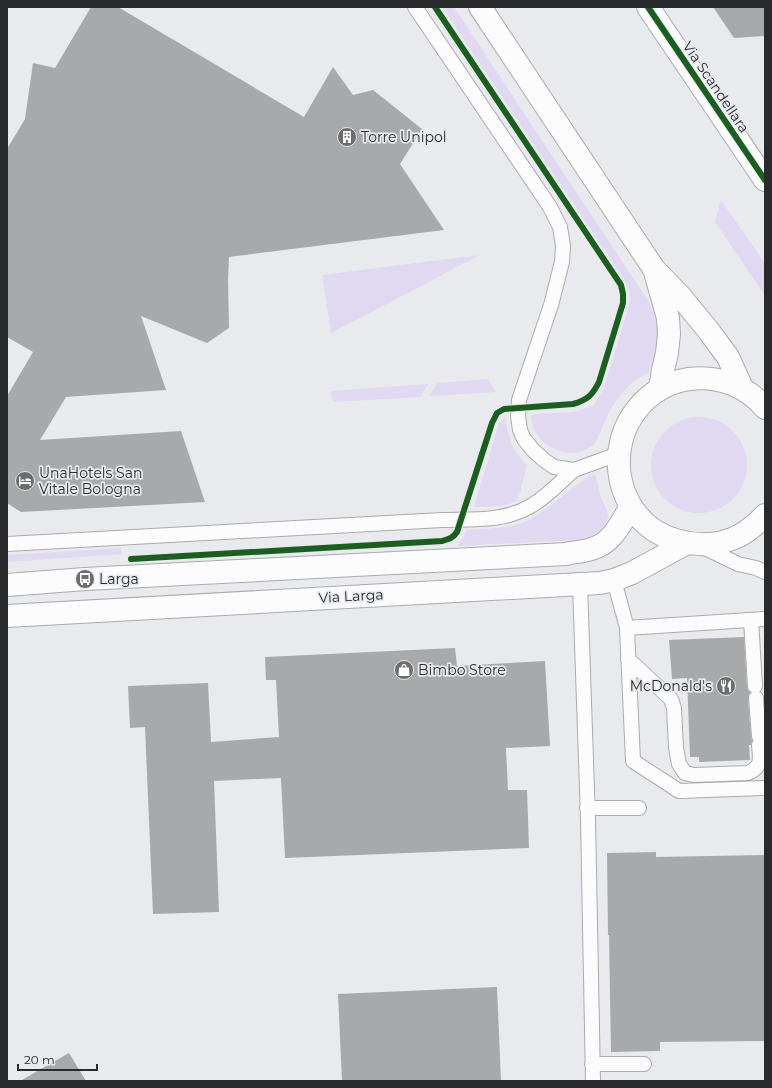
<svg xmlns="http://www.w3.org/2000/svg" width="772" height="1088" viewBox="0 0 772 1088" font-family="Montserrat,sans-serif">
<rect width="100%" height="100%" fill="#e8eaed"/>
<path fill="#e1d8f1" d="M 442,7 L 454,7 L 650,304 C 663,332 659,346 648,373 C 619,386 607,415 596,442 C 574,466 532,447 531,416 L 536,414 L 574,412 L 594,405 L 603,390 L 612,362 L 630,302 L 630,292 L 622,276 Z
M 721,200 L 765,264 L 765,296 L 715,222 Z
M 480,255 L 331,333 L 322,275 Z
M 488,379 L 496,392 L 430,396 L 437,383 Z
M 428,384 L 420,397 L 333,402 L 331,391 Z
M651 465a48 48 0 1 1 96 0a48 48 0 1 1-96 0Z
M 505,417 C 509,439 511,450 527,465 L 518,500 C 506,508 488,506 474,507 L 499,423 Z
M 591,475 L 596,476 C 598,483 598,490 601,497 C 603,503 607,509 608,515 C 608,530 589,538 578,540 L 457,546 L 464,536 L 467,530 C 483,529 500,529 516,525 C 542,518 568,489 591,475 Z
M 121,548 L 121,554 L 7,562 L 7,555 Z"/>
<path fill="#a7a9aa" d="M 91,7 L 118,7 L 304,117 L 333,67 L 353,95 L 373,90 L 422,129 L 400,164 L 444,230 L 229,257 L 228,279 L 229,328 L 207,343 L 141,316 L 166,390 L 66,397 L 40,440 L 181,431 L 205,502 L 21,512 L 7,503 L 7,396 L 33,352 L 7,337 L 7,149 L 25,119 L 33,63 L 55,68 Z
M 713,7 L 765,7 L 765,36 L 734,38 Z
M 744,637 L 747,687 L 748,690 L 750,692 L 748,699 L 751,737 L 752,741 L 751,745 L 749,745 L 750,760 L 699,762 L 699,757 L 690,757 L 687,678 L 672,679 L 669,640 Z
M 455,648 L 457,666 L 545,661 L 550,746 L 506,748 L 508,790 L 527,790 L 529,848 L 285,858 L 281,778 L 214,781 L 219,912 L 153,914 L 145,727 L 130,728 L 128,686 L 208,683 L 211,742 L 279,737 L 276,680 L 266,680 L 265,657 Z
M 656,852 L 656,857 L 765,855 L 765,1041 L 660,1042 L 660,1051 L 611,1052 L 609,935 L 608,935 L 607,853 Z
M 497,987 L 501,1081 L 342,1081 L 338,994 Z
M 69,1053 L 86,1081 L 20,1081 Z"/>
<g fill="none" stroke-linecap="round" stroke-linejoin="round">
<g stroke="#a9abad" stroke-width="16">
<path id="lane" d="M 415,7 L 550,207 L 560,227 L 563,246 L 562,262 L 551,305 L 519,400 L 518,416 L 520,430 L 524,439 L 533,450 L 544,460 L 554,467 L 574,470 L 618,454
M 7,544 L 442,520 C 471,519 502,522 529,507 C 546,498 560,482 574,470
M 701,546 L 738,564 L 756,568 L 765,572
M 614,580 L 627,628 L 633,761 L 679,791 L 765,788
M 580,585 L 588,819 L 593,1081
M 751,620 L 755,686
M 627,628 L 765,619
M 628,659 L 671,699 L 674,708 L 676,748 L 679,764 L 685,773 L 694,775 L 748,773 C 763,766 760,759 759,745
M 756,698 L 759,736
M 587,808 L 639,808
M 592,1064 L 644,1064"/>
</g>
<g stroke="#a9abad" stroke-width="24">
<path id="street" d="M 648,7 L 765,180"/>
</g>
<g stroke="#a9abad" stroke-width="24">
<path id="secondary" d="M 765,408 C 747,386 718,375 689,379 C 669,382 651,392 638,408 C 607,445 614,504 655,531 C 672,541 691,545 710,544 C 724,543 741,537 752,527 C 757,524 761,519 765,515
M 7,585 L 85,579 L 566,554 C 574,552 583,552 591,549 C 612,544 621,523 631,506
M 7,616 L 600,583 L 614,580 L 632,573 L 687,543"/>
</g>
<g stroke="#a9abad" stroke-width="24">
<path id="highway" d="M 480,7 L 654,269 L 681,297 L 708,330 L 728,357 L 742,388
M 655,272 L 668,318 L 669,334 L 667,353 L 663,370 L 660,389"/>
</g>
<use href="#lane" stroke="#fcfcfc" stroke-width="14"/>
<use href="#street" stroke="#fcfcfc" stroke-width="22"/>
<use href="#secondary" stroke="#fcfcfc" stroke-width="22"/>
<use href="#highway" stroke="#fcfcfc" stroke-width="22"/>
<g stroke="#e7eaee" stroke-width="8">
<path id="cycleway" d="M 648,7 L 765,180
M 131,559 L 442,541 C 449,539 453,538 457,532 L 492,423 L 497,413 L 504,409 L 573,404 C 587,400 592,396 599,382 L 623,303 L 623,294 L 621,285 L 435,7"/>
</g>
<use href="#cycleway" stroke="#1b5e20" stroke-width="6"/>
</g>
<defs>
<g id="building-disc" transform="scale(1)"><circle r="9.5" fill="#6c6d6f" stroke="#e7eaee"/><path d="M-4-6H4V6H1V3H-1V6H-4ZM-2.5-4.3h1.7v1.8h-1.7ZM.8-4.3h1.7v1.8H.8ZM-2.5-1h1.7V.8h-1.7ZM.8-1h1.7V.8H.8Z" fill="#fff"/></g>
<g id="hotel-disc" transform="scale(1)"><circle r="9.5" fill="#6c6d6f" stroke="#e7eaee"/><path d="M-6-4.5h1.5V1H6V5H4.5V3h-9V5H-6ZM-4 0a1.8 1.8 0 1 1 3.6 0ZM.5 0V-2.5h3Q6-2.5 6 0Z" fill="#fff"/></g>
<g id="bus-disc" transform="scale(1)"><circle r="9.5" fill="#6c6d6f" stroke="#e7eaee"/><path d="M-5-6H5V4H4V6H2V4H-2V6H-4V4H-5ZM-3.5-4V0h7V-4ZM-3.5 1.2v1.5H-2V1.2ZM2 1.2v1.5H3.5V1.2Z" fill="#fff"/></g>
<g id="shop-disc" transform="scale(1)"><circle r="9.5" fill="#6c6d6f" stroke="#e7eaee"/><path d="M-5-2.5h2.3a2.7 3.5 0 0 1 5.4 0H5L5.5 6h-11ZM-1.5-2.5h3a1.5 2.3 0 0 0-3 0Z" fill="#fff"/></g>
<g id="restaurant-disc" transform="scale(1)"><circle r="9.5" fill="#6c6d6f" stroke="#e7eaee"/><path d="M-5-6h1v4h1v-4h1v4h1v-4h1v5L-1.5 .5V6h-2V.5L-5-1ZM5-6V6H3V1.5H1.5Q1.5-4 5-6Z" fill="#fff"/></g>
</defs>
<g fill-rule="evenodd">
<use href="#building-disc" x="347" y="137"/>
<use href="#hotel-disc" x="25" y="481"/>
<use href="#bus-disc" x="85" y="579"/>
<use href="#shop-disc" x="404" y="670"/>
<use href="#restaurant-disc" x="726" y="686"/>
</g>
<g text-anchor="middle" stroke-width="3.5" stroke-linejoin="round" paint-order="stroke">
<g font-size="14" fill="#292a2b" stroke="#e7eaee">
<text transform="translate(716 87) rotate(56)" y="5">Via Scandellara</text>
<text transform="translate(351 596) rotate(-3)" y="5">Via Larga</text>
</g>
<g font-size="14" fill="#292a2b" stroke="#e7eaee" text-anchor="start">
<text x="361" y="142">Torre Unipol</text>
<text x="39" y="478">UnaHotels San<tspan x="39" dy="16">Vitale Bologna</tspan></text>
<text x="99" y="584">Larga</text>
<text x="418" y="675">Bimbo Store</text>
<text x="712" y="691" text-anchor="end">McDonald's</text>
</g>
</g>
<rect width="772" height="1088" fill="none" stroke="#292a2b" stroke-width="16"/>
<path d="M18 1064v6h79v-6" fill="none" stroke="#292a2b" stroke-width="2"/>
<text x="24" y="1064" font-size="12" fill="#292a2b" stroke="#e7eaee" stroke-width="3" paint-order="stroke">20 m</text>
</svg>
